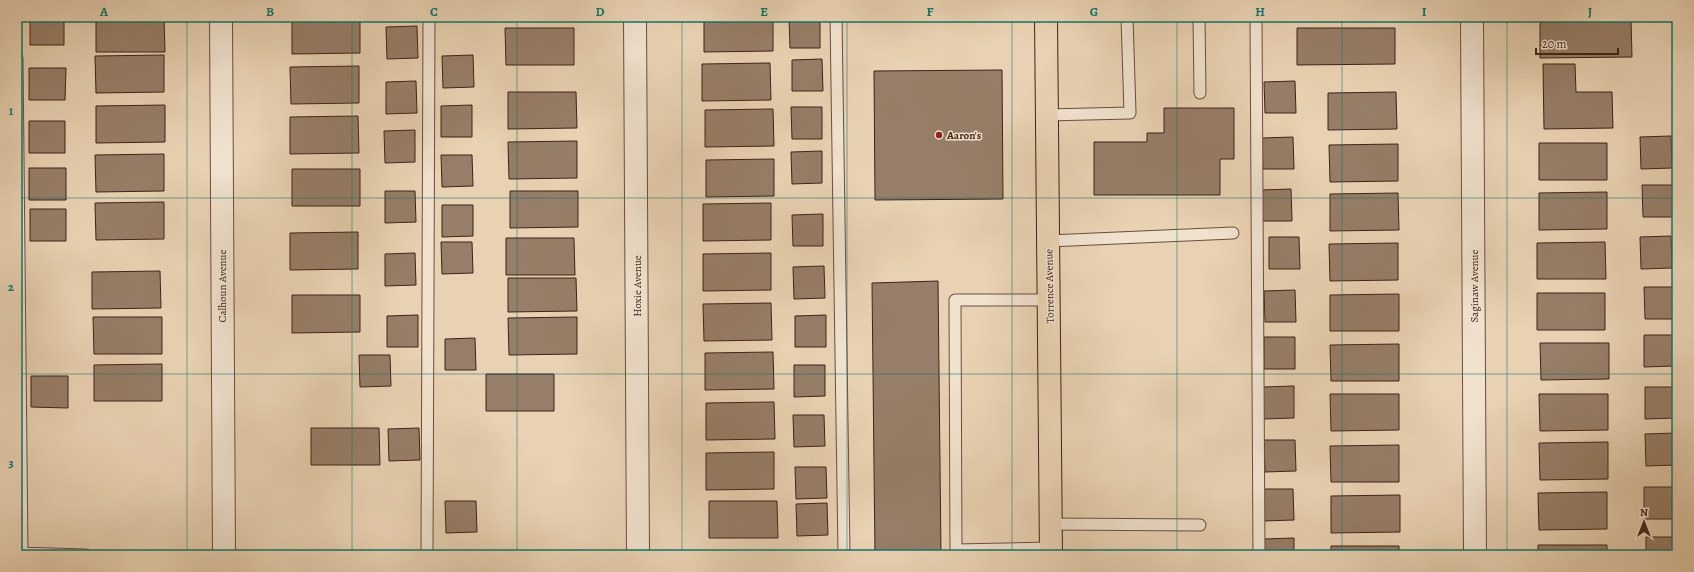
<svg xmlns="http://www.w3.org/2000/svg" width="1694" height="572" viewBox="0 0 1694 572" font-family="Alegreya,serif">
<rect width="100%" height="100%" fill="#e9d2b3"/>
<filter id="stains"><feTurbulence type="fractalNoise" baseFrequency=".005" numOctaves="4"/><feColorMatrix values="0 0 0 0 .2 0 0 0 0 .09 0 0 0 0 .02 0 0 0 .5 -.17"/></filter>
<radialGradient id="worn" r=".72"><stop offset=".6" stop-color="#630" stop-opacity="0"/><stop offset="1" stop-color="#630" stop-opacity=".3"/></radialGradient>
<path fill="#977e68" stroke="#3f2217" d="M 30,17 L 64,17 L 64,45 L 30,45 Z
M 96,17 L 164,17 L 165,52 L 96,52 Z
M 292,17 L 360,17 L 360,53 L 292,54 Z
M 505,17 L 574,17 L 574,20 L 505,20 Z
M 704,17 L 773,17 L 773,51 L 704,52 Z
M 789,17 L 820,17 L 820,48 L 790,48 Z
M 1631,20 L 1632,57 L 1540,58 L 1540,22 Z
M 417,26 L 418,58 L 387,59 L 386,27 Z
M 505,28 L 574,28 L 574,65 L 506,65 Z
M 1297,28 L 1395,28 L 1395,64 L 1297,65 Z
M 164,55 L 164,92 L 96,93 L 95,56 Z
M 473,55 L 474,87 L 443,88 L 442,56 Z
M 822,59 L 823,91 L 792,91 L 792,60 Z
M 770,63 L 771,100 L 702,101 L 702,64 Z
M 1543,64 L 1575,64 L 1576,92 L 1612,92 L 1613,128 L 1544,129 Z
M 359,66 L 359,103 L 291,104 L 290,67 Z
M 29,68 L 66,68 L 65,100 L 29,100 Z
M 1002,70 L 1003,199 L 875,200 L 874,71 Z
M 416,81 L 417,113 L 386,114 L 386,82 Z
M 1295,81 L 1296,113 L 1265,113 L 1264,82 Z
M 508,92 L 576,92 L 577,128 L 508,129 Z
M 1396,92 L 1397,129 L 1328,130 L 1328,93 Z
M 165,105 L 165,142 L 96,143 L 96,106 Z
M 472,105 L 472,137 L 441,137 L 441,106 Z
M 791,107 L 822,107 L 822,139 L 792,139 Z
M 1164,108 L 1234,108 L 1234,159 L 1220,159 L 1220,195 L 1094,195 L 1094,142 L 1147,142 L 1147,133 L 1164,133 Z
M 773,109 L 774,146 L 705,147 L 705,110 Z
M 358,116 L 359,153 L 290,154 L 290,117 Z
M 29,121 L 65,121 L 65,153 L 29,153 Z
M 415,130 L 415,162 L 385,163 L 384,131 Z
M 1671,136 L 1672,168 L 1641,169 L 1640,137 Z
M 1293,137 L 1294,169 L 1263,169 L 1262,138 Z
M 577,141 L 577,178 L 509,179 L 508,142 Z
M 1539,143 L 1607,143 L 1607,180 L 1539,180 Z
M 1398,144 L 1398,181 L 1330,182 L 1329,145 Z
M 822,151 L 822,183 L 792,184 L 791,152 Z
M 164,154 L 164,191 L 96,192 L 95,155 Z
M 441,155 L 472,155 L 473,186 L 442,187 Z
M 774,159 L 774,196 L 706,197 L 706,160 Z
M 29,168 L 66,168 L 66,200 L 29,200 Z
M 292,169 L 360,169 L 360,206 L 292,206 Z
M 1642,185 L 1673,185 L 1674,217 L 1643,217 Z
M 1291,189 L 1292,221 L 1261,221 L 1260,190 Z
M 385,191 L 415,191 L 416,222 L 385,223 Z
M 510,191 L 578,191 L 578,227 L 510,228 Z
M 1607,192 L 1607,229 L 1539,230 L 1539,193 Z
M 1398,193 L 1399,230 L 1330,231 L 1330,194 Z
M 164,202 L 164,239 L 96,240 L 95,203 Z
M 771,203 L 771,240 L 703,241 L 703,204 Z
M 442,205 L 473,205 L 473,236 L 442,237 Z
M 30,209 L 66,209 L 66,241 L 30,241 Z
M 823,214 L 823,246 L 793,246 L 792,215 Z
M 358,232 L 358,269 L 290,270 L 290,233 Z
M 1671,236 L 1672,268 L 1641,269 L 1640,237 Z
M 1269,237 L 1299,237 L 1300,269 L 1269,269 Z
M 506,238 L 574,238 L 575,275 L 506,275 Z
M 441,242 L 472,242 L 473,273 L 442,274 Z
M 1605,242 L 1606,279 L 1537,279 L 1537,243 Z
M 1398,243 L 1398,280 L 1330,281 L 1329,244 Z
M 415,253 L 416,285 L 385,286 L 385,254 Z
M 771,253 L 771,290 L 703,291 L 703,254 Z
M 824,266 L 825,298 L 794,299 L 793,267 Z
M 160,271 L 161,308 L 92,309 L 92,272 Z
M 508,278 L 576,278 L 577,311 L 508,312 Z
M 938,281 L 941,555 L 875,555 L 872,283 Z
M 1644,287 L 1675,287 L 1676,319 L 1645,319 Z
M 1295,290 L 1296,322 L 1265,322 L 1264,291 Z
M 1537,293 L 1605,293 L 1605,330 L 1537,330 Z
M 1399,294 L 1399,331 L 1330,331 L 1330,295 Z
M 292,295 L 360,295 L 360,332 L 292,333 Z
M 771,303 L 772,340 L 704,341 L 703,304 Z
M 418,315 L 418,347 L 387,347 L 387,316 Z
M 826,315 L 826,347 L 795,347 L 795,316 Z
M 93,317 L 162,317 L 162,354 L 94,354 Z
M 577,317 L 577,354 L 509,355 L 508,318 Z
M 1644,335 L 1675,335 L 1675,366 L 1644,367 Z
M 1264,337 L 1295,337 L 1295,369 L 1264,369 Z
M 475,338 L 476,370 L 445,370 L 445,339 Z
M 1540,343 L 1609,343 L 1609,379 L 1541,380 Z
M 1399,344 L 1399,381 L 1331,381 L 1330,345 Z
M 773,352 L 774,389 L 705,390 L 705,353 Z
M 359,355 L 390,355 L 391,386 L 360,387 Z
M 162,364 L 162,401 L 94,401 L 94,365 Z
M 794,365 L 825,365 L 825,396 L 794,397 Z
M 486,374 L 554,374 L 554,411 L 486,411 Z
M 31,376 L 68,376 L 68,408 L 31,407 Z
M 1294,386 L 1294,418 L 1263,419 L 1263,387 Z
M 1645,387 L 1676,387 L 1676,418 L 1645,419 Z
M 1330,394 L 1399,394 L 1399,430 L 1331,431 Z
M 1539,394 L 1608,394 L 1608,430 L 1540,431 Z
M 774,402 L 775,439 L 706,440 L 706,403 Z
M 793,415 L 824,415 L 825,446 L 794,447 Z
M 311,428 L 379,428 L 380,465 L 311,465 Z
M 419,428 L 420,460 L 389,461 L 388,429 Z
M 1676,433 L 1677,465 L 1646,466 L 1645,434 Z
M 1264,440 L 1295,440 L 1296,471 L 1265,472 Z
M 1608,442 L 1608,479 L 1540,480 L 1539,443 Z
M 1399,445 L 1399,482 L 1331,482 L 1330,446 Z
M 774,452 L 774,489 L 706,490 L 706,453 Z
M 795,467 L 826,467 L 827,498 L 796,499 Z
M 1644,487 L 1675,487 L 1675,519 L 1644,519 Z
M 1262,489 L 1293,489 L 1294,520 L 1263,521 Z
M 1607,492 L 1607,529 L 1539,530 L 1538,493 Z
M 1400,495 L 1400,532 L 1331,533 L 1331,496 Z
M 445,501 L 476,501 L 477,532 L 446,533 Z
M 709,501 L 777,501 L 778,538 L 709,538 Z
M 827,503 L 828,535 L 797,536 L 796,504 Z
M 1646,537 L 1677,537 L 1677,555 L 1646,555 Z
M 1294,538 L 1294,555 L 1263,555 L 1263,539 Z
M 1538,545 L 1607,545 L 1607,555 L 1538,555 Z
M 1331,546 L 1399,546 L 1399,555 L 1331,555 Z"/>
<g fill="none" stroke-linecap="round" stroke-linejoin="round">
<g stroke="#6a4e3e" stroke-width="13">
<path id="lane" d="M 836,17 L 844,555
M 1199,17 L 1200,93
M 1256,17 L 1259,555
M 17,58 L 22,553
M 1047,115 L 1130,113 L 1127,17
M 1048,241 L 1233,233
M 1050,524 L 1200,525
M 956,550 L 1050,548
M 17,553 L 86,555
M 427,555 L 429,17
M 956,555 L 955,300 L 1049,300"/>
</g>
<g stroke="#6a4e3e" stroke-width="24">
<path id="street" d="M 221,17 L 224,555
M 635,17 L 638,555
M 1472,17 L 1475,555"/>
</g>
<g stroke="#3f2217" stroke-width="24">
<path id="primary" d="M 1046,17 L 1051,555"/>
</g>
<use href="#lane" stroke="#f1e2ce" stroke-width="11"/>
<use href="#street" stroke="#f1e2ce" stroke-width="22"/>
<use href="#primary" stroke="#e9d2b3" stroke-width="22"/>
</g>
<path fill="none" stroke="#0f766e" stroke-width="1" stroke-opacity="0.55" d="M 187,17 L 187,555M 352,17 L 352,555M 517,17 L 517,555M 682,17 L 682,555M 847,17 L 847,555M 1012,17 L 1012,555M 1177,17 L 1177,555M 1342,17 L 1342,555M 1507,17 L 1507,555M 17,198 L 1677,198M 17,374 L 1677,374"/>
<circle fill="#8f2418" stroke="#f1e2ce" stroke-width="1.5" cx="939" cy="135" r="4"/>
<g text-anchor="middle" stroke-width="3" stroke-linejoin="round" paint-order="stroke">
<g font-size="11" font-weight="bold" fill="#3f2217" stroke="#f1e2ce" text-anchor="start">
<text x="947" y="139">Aaron's</text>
</g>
<g font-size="11" fill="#3f2217" stroke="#f1e2ce">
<text transform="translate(222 286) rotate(-90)" y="4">Calhoun Avenue</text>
<text transform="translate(637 286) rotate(-90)" y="4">Hoxie Avenue</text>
<text transform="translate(1049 286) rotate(-91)" y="4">Torrence Avenue</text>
<text transform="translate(1474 286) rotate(-90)" y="4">Saginaw Avenue</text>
</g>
</g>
<rect width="1694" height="572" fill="none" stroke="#e9d2b3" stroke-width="44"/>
<g transform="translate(1644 522)" stroke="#f1e2ce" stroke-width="3" paint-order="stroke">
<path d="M0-3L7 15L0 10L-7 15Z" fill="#3f2217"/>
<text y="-6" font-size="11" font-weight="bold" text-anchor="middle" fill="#3f2217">N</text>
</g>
<path d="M1536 48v6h82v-6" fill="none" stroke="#3f2217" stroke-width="2"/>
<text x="1542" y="48" font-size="12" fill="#3f2217" stroke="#f1e2ce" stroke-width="3" paint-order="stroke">20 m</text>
<rect x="22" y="22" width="1650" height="528" fill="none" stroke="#0f766e" stroke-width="1.5"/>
<g font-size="13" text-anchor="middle" font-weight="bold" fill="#0f766e">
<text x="104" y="16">A</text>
<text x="270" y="16">B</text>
<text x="434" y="16">C</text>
<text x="600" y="16">D</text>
<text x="764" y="16">E</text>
<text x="930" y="16">F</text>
<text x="1094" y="16">G</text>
<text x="1260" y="16">H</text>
<text x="1424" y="16">I</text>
<text x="1590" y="16">J</text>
<text x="11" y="115">1</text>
<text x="11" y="291">2</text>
<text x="11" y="467">3</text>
</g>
<rect width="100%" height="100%" filter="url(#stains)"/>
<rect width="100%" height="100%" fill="url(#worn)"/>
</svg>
